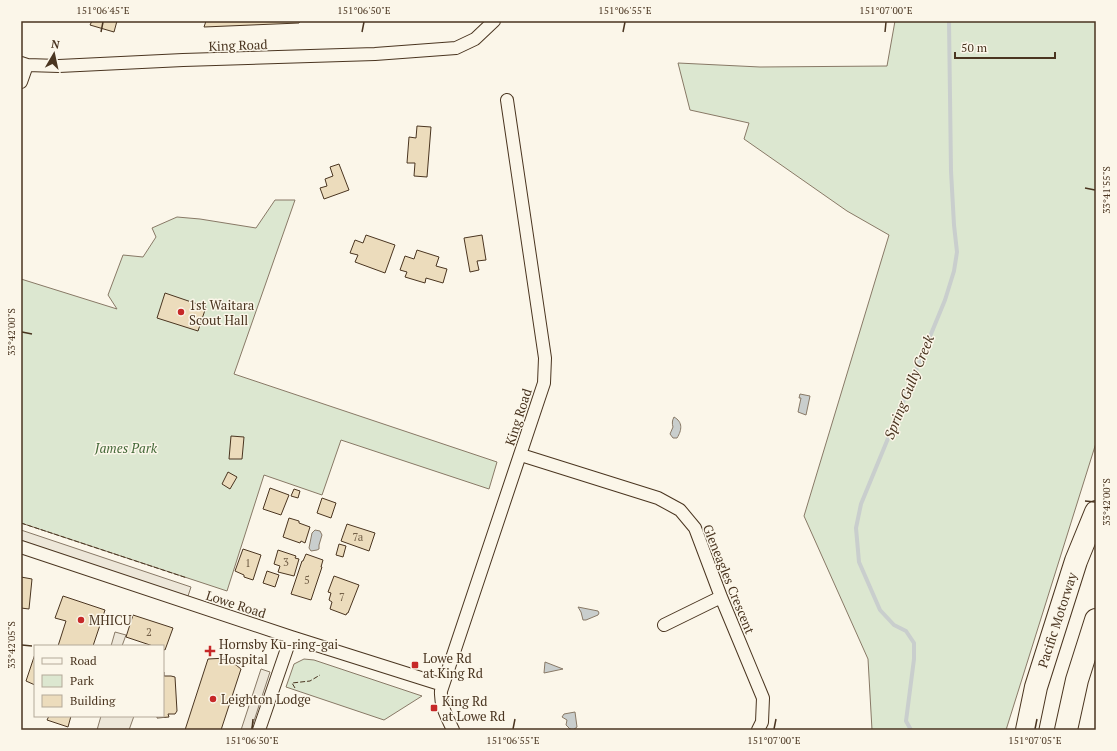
<svg xmlns="http://www.w3.org/2000/svg" width="1117" height="751" font-family="'PT Serif',serif">
  <style>
    .green { fill: #dce7d0; stroke: #887966 }
    .parking { fill: #ede7d9; stroke: #887966 }
    .water { fill: #c9cecd; stroke: #887966 }
    .lines { fill: none; stroke-linecap: round; stroke-linejoin: round }
    .stream { stroke: #c9cecd; stroke-width: 4 }
    .building { fill: #ecdcbc; stroke: #4a3520 }
    .street-casing { stroke: #4a3520; stroke-width: 14 }
    .highway-casing { stroke: #4a3520; stroke-width: 24 }
    .street { stroke: #fbf6e9; stroke-width: 12 }
    .highway { stroke: #fbf6e9; stroke-width: 22 }
    .fence { stroke: #4a3520; stroke-width: 1; stroke-dasharray: 5 2; stroke-linecap: butt }
    .ticks { fill: none; stroke: #4a3520; stroke-width: 1.5 }
    .poi-dot { fill: #c62828; stroke: #fbf6e9; stroke-width: 1.5 }
    .labels { text-anchor: middle; stroke-width: 3; stroke-linejoin: round; paint-order: stroke }
    .number-label { font-size: 11px; fill: #725f47 }
    .street-label { font-size: 13px; fill: #4a3520; stroke: #fbf6e9 }
    .poi-label { font-size: 13px; fill: #4a3520; stroke: #fbf6e9; text-anchor: start }
    .park-label { font-size: 13px; font-style: italic; fill: #436837; stroke: #fbf6e9 }
    .water-label { font-size: 14px; font-style: italic; fill: #4a3520; stroke: #fbf6e9 }
    .neatline { fill: none; stroke: #4a3520; stroke-width: 1.5 }
    .ticks-label { font-size: 10px; text-anchor: middle; fill: #4a3520 }
  </style>
  <rect width="100%" height="100%" fill="#fbf6e9"/>
  <path class="green" d="M895 21H1096V443L1006 730H872L868 659 804 516 889 235 847 211 744 139 749 123 690 110 678 63 760 67 887 66Z
    M275 200H295L234 374 497 462 489 489 341 440 322 495 264 475 227 591 21 523V279L117 309 108 295 123 255 143 257 156 237 152 228 177 217 200 219 256 228Z
    M304 659 314 660 422 696 384 720 286 687 294 664Z"/>
  <path class="parking" d="M21 530 191 587 186 602 21 547Z
    M115 632 126 635 122 646H111Z
    M261 669 270 672 251 730H241Z
    M101 716H134L129 730H97Z"/>
  <path class="water" d="M800 394 810 396 806 415 798 412 801 398H799Z
    M674 417C683 422 682 430 677 438H673L670 434 673 427C672 423 672 421 674 417Z
    M315 530 320 531 322 535 319 545V549L317 550 311 551 309 548 312 533Z
    M578 607 598 611 599 613 598 615 586 620H583L581 612Z
    M545 662 563 669 544 673Z
    M575 712 577 727 573 730 570 729 566 725 567 720 562 717 564 714Z"/>
  <g class="lines">
    <path class="stream" d="M911 730 906 721 914 659V643L906 631 894 625 880 610 859 562 856 528 861 504 945 300 954 271 957 252 954 225 951 171 949 21"/>
  </g>
  <path class="building" d="M92 21H117L114 32 90 25Z
    M206 21H300L299 23 204 27Z
    M417 126 431 127 427 177 414 176 415 163H407L409 137 416 138Z
    M339 164 349 190 324 199 320 188 327 186 325 179 333 176 330 167Z
    M366 235 395 245 385 273 355 262 358 255 350 253 355 240 363 243Z
    M482 235 486 260 477 261 479 270 470 272 464 238Z
    M417 250 439 257 436 266 447 269 443 283 426 278 425 283 405 277 407 272 400 270 405 256 414 259Z
    M165 293 206 307 198 331 157 318Z
    M231 436 244 437 242 459H229Z
    M228 472 237 477 230 489 222 484Z
    M270 488 289 495 281 515 263 509Z
    M294 489 300 491 298 498 291 496Z
    M322 498 336 503 331 518 317 513Z
    M289 518 299 521V523L310 527 305 543 301 541 300 543 283 537Z
    M347 524 375 533 369 551 341 541Z
    M339 544 346 546 343 557 336 555Z
    M243 549 261 555 253 580 244 577V575L235 571Z
    M278 550 296 556 295 558 299 559 294 576 278 572 280 566 274 564Z
    M306 554 323 560 321 567H322L311 600 291 594 302 561H303Z
    M267 571 279 575 275 587 263 583Z
    M334 576 359 585 348 613H347L346 615 330 609 332 602 329 600 331 593 328 592Z
    M21 577 32 579 29 609 21 608Z
    M63 596 105 610 93 646H58L66 621 55 618Z
    M133 615 173 628 165 650 163 649V646H153L126 637Z
    M35 654V685L26 681Z
    M227 658 241 669 221 730H185L208 659Z
    M163 672H164V676H171L175 677 177 711 175 714H168L169 717 157 718V716H163Z
    M49 716H71L68 727 47 720Z"/>
  <g class="lines">
    <g class="street-casing">
      <path id="street" d="M21 63 27 65 59 66 183 60 375 54 456 48 475 39 494 21
        M21 82 27 65
        M521 455 658 498 680 510 695 528 721 597 763 698 762 722 758 730
        M21 547 291 637 443 685
        M664 625 721 597
        M259 730 291 637
        M453 730C447 717 440 705 441 691L544 383 545 358 507 100"/>
    </g>
    <g class="highway-casing">
      <path id="highway" d="M1027 730 1036 687 1076 561 1096 512
        M1066 730 1077 680 1096 620"/>
    </g>
    <use href="#street" class="street"/>
    <use href="#highway" class="highway"/>
    <path class="fence" d="M21 523 187 578
      M295 688 292 683 310 681 320 675"/>
  </g>
  <path class="ticks" d="M101 32 103 22M362 32 364 22M623 32 625 22M885 32 886 22M1085 188 1095 190M22 332 32 334M1085 501 1095 502M22 645 32 646M252 729 253 719M513 729 515 719M774 729 776 719M1035 729 1037 719"/>
  <g class="poi-dot">
    <circle cx="181" cy="312" r="4"/>
    <circle cx="81" cy="620" r="4"/>
    <path d="M208 645h4v4h4v4h-4v4h-4v-4h-4v-4h4z"/>
    <rect x="411" y="661" width="8" height="8" rx="2"/>
    <circle cx="213" cy="699" r="4"/>
    <rect x="430" y="704" width="8" height="8" rx="2"/>
  </g>
  <g class="labels">
    <g class="number-label">
      <text x="358" y="541">7a</text>
      <text x="286" y="566">3</text>
      <text x="248" y="567">1</text>
      <text x="307" y="584">5</text>
      <text x="342" y="601">7</text>
      <text x="149" y="636">2</text>
    </g>
    <g class="street-label">
      <text transform="translate(238 45) rotate(-2)" y="5">King Road</text>
      <text transform="translate(518 417) rotate(-72)" y="5">King Road</text>
      <text transform="translate(729 579) rotate(68)" y="5">Gleneagles Crescent</text>
      <text transform="translate(236 604) rotate(18)" y="5">Lowe Road</text>
      <text transform="translate(1057 620) rotate(-72)" y="5">Pacific Motorway</text>
    </g>
    <g class="poi-label">
      <text x="189" y="310">1st Waitara<tspan x="189" dy="15">Scout Hall</tspan></text>
      <text x="89" y="625">MHICU</text>
      <text x="219" y="649">Hornsby Ku-ring-gai<tspan x="219" dy="15">Hospital</tspan></text>
      <text x="423" y="663">Lowe Rd<tspan x="423" dy="15">at King Rd</tspan></text>
      <text x="221" y="704">Leighton Lodge</text>
      <text x="442" y="706">King Rd<tspan x="442" dy="15">at Lowe Rd</tspan></text>
    </g>
    <g class="park-label">
      <text x="126" y="453">James Park</text>
    </g>
    <g class="water-label">
      <text transform="translate(909 387) rotate(-68)" y="5">Spring Gully Creek</text>
    </g>
  </g>
  <rect width="1117" height="751" fill="none" stroke="#fbf6e9" stroke-width="44"/>
  <rect x="34" y="645" width="130" height="72" fill="#fbf6e9" stroke="#b4a999"/>
  <rect x="42" y="658" width="20" height="6" fill="#fbf6e9" stroke="#b4a999"/>
  <text x="70" y="665" font-size="12" fill="#4a3520">Road</text>
  <rect x="42" y="675" width="20" height="12" fill="#dce7d0" stroke="#b4a999"/>
  <text x="70" y="685" font-size="12" fill="#4a3520">Park</text>
  <rect x="42" y="695" width="20" height="12" fill="#ecdcbc" stroke="#b4a999"/>
  <text x="70" y="705" font-size="12" fill="#4a3520">Building</text>
  <g transform="translate(54 54) rotate(9)" stroke="#fbf6e9" stroke-width="3" paint-order="stroke">
  <path d="M0-3L7 15L0 10L-7 15Z" fill="#4a3520"/>
  <text y="-6" font-size="11" font-weight="bold" text-anchor="middle" fill="#4a3520">N</text>
  </g>
  <path d="M955 52v6h100v-6" fill="none" stroke="#4a3520" stroke-width="2"/>
  <text x="961" y="52" font-size="12" fill="#4a3520" stroke="#fbf6e9" stroke-width="3" paint-order="stroke">50 m</text>
  <rect x="22" y="22" width="1073" height="707" class="neatline"/>
  <g class="ticks-label">
    <text x="103" y="14">151°06'45"E</text>
    <text x="364" y="14">151°06'50"E</text>
    <text x="625" y="14">151°06'55"E</text>
    <text x="886" y="14">151°07'00"E</text>
    <text transform="translate(1106 190) rotate(-90)" y="4">33°41'55"S</text>
    <text transform="translate(11 332) rotate(-90)" y="4">33°42'00"S</text>
    <text transform="translate(1106 502) rotate(-90)" y="4">33°42'00"S</text>
    <text transform="translate(11 645) rotate(-90)" y="4">33°42'05"S</text>
    <text x="252" y="744">151°06'50"E</text>
    <text x="513" y="744">151°06'55"E</text>
    <text x="774" y="744">151°07'00"E</text>
    <text x="1035" y="744">151°07'05"E</text>
  </g>
</svg>
